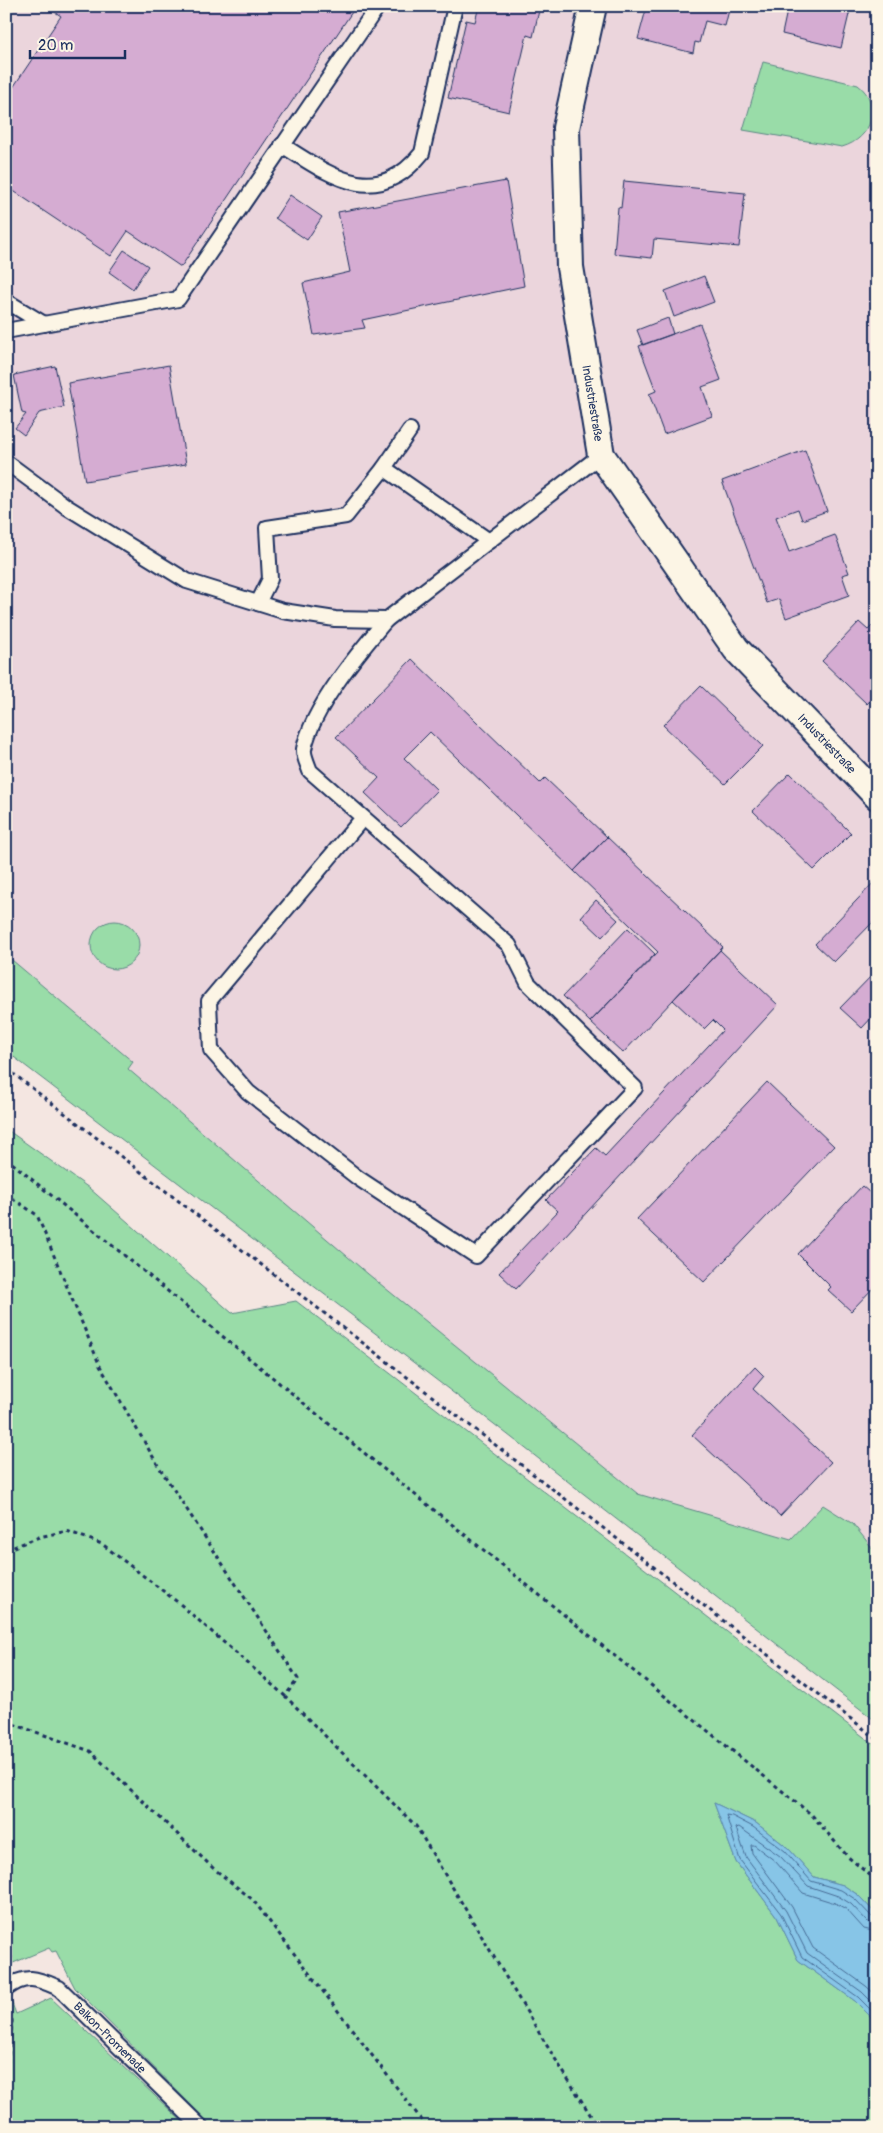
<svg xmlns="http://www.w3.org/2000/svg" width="883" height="2133" font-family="Pangolin,sans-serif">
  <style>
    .built { fill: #ebd5dc }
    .green { fill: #99dca8; stroke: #5a8683 }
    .water { fill: #87c5e7; stroke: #5c89b0 }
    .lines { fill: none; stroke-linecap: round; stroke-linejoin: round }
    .shore { stroke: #466b95; stroke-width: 1 }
    .building { fill: #d5acd2; stroke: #1b2f5e }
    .lane-casing { stroke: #1b2f5e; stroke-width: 18 }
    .street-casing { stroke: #1b2f5e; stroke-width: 30 }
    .path { stroke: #1b2f5e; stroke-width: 3; stroke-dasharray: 4 4; stroke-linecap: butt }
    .lane { stroke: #fcf5e5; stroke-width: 14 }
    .street { stroke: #fcf5e5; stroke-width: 26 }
    .labels { text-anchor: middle; stroke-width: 4; stroke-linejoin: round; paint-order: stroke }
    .street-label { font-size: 12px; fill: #1b2f5e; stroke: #fcf5e5 }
  </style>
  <rect width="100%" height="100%" fill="#f4e6e1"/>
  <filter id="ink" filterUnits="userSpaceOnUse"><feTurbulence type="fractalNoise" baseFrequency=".02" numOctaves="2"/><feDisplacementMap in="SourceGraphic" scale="10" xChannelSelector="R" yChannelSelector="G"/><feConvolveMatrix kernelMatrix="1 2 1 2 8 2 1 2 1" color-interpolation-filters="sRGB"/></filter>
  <g filter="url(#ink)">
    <path class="built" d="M6 6H877V1698L6 996Z"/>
    <path class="green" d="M763 62 858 85C883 104 872 139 842 147L743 130Z
      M91 945a24 24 0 1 1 48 0a24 24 0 1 1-48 0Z
      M6 955 133 1062 128 1069 368 1274 638 1494 791 1539 823 1505 853 1524 877 1554V1722L494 1424 6 1051Z
      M6 1129 89 1188 232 1313 296 1301 877 1747V1915L858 1895 843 1885 814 1877 788 1848 756 1823 714 1803 736 1862 777 1917 798 1960 855 2001 871 2017 877 2041V2127H213L75 1988 56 1951 52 1952 49 1948 6 1966Z
      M10 1998 16 2014 51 1998 188 2127H6V2001Z"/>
    <path class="water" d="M714 1803 756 1823 788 1848 814 1877 843 1885 858 1895 877 1915V2041L871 2017 855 2001 798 1960 777 1917 736 1862Z"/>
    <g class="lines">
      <path class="shore" d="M877 1919 872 1917 855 1899 841 1890 811 1881 785 1851 753 1827 732 1816 726 1815 740 1860 781 1914 802 1957 858 1997 874 2013 877 2020
        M877 1925 868 1922 851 1904 838 1896 808 1886 780 1856 739 1827 736 1828 746 1857 786 1911 807 1953 862 1992 877 2007
        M877 1932 864 1929 846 1909 835 1903 803 1893 775 1861 754 1845H751L752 1853 792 1907 813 1948 866 1986 877 1996"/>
    </g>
    <path class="building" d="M46 6H356L181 267 128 231 111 256 6 186V98L61 16Z
      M479 6H540L533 37 527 35 509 112 448 98 466 20 475 22Z
      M647 6H730L725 26 705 21 699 43 695 42 693 53 638 39Z
      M788 6H851L841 48 782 34Z
      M506 181 524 286 362 320 365 328 314 335 303 283 350 272 338 212Z
      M624 181 745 193 739 247 654 239 652 258 614 254 618 207 621 208Z
      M290 195 322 217 307 240 275 218Z
      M124 250 148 266 133 289 109 272Z
      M704 276 714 302 674 317 665 291Z
      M668 318 673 334 643 345 637 330Z
      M700 324 721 380 702 387 712 416 664 434 649 394 656 391 639 346Z
      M169 365 186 464 85 481 68 383Z
      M55 366 64 407 39 413 24 435 15 428 26 414 22 413 14 375Z
      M805 450 827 511 802 520 798 509 776 517 789 552 835 535 849 573 842 575 849 595 786 618 779 599 767 603 722 481Z
      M877 621V694L867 704 822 661 859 622 868 630Z
      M412 659 540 783 545 778 607 837 574 871 430 732 404 758 437 790 401 827 365 793 379 778 336 737Z
      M701 686 763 746 725 784 663 725Z
      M790 773 851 833 814 870 753 811Z
      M607 837 723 947 623 1053 590 1022 658 952 574 871Z
      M877 879V918L834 962 815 944Z
      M596 900 618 920 602 937 581 917Z
      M628 928 655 954 590 1022 563 996Z
      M720 950 778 1005 516 1289 499 1273 558 1211 546 1200 596 1148 605 1156 723 1030 713 1020 704 1029 673 1000Z
      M877 970V1012L862 1028 840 1008Z
      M767 1082 834 1146 704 1282 637 1219Z
      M862 1186 877 1199V1284L851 1311 828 1290 831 1287 798 1254Z
      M755 1367 764 1376 753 1389 831 1462 780 1516 692 1435Z"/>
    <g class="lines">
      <g class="lane-casing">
        <g id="lane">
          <path d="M282 145C331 176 376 210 422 153L455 6"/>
          <path d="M6 301 44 324"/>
          <path d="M6 331 178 299 378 6"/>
          <path d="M410 430 384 468 489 541"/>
          <path d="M6 462 67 507 187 581 283 611 335 619 386 620 601 455"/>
          <path d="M258 603 270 579 267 528 346 516 384 468"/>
          <path d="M362 819 209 1001 211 1050 248 1092 358 1178 476 1256 635 1088 528 983 509 945 310 771C308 765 303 755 304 749 312 708 359 652 386 620"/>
          <path id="s1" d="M6 1989C26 1973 38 1979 59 1988L201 2127"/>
        </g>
      </g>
      <g class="street-casing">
        <g id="street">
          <path id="s2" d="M593 6 566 128 570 267 601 455 736 649 877 796"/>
        </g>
      </g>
      <path class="path" d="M6 1068 877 1739
        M6 1158 408 1489 812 1815 848 1857 877 1881
        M6 1194 37 1215 100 1366 159 1467 298 1679 285 1696 416 1826 544 2041 598 2127
        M6 1550 39 1537 67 1531 102 1544 180 1604 285 1696
        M6 1727 13 1724 90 1751 213 1868 253 1900 427 2127
        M6 1948 12 1959
        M7 2127V2070L12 2021 10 2010"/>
      <use href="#lane" class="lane"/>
      <use href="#street" class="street"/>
    </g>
  </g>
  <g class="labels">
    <g class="street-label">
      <text dy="4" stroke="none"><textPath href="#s2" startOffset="402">Industriestraße</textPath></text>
      <text dy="4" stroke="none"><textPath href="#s2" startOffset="822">Industriestraße</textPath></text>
      <text dy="4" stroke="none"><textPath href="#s1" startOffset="128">Balkon-Promenade</textPath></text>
    </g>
  </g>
  <rect width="883" height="2133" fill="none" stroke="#fcf5e5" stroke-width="25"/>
  <rect x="12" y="12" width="858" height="2108" fill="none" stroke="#1b2f5e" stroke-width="2" filter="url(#ink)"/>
  <path d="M30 50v8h95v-8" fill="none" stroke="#1b2f5e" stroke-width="2.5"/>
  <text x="38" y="50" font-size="15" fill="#1b2f5e" stroke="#fcf5e5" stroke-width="4" paint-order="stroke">20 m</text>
</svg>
